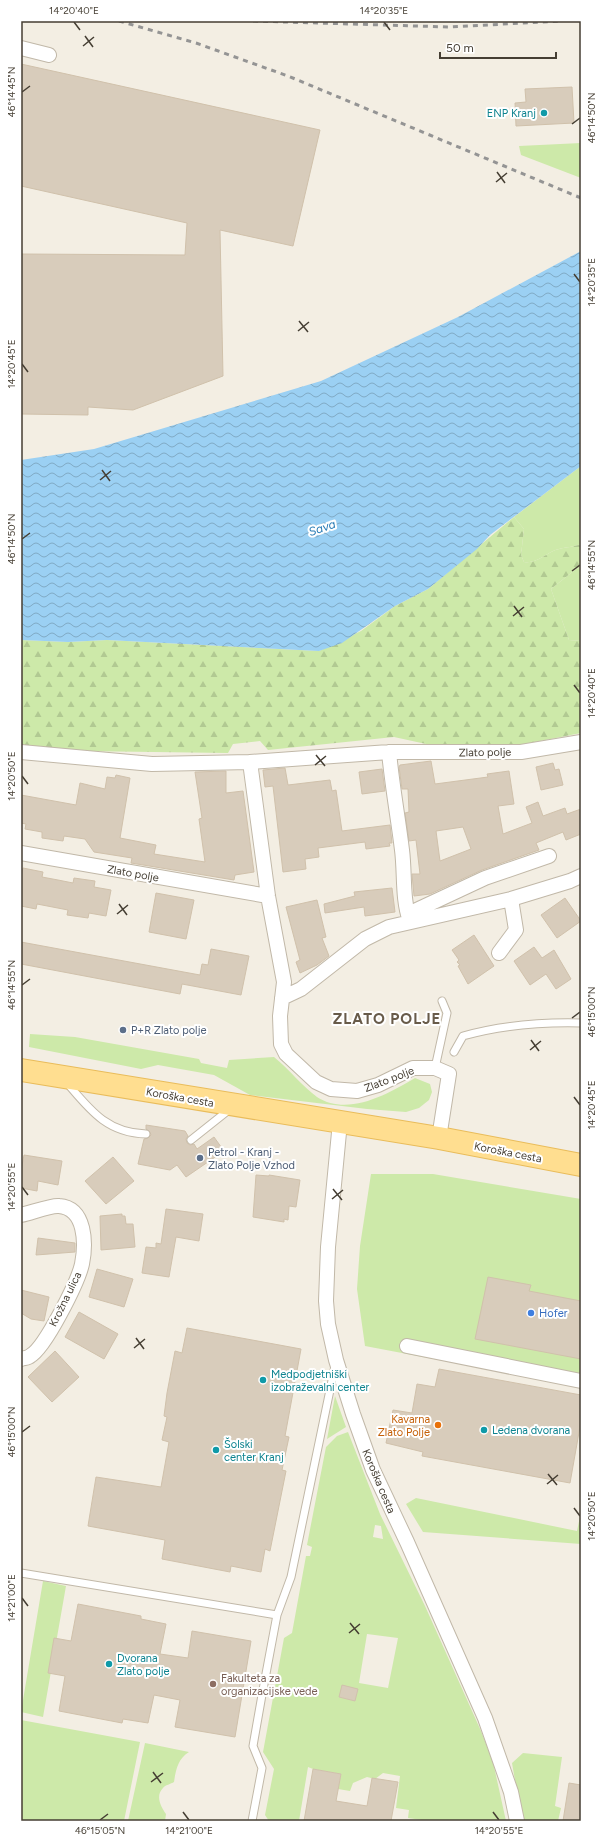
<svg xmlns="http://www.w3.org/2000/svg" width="602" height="1842" font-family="Figtree,sans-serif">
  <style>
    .green { fill: #cde9a9; fill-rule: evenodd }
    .forest { fill: url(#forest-firs) }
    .water { fill: url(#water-waves) }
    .building { fill: #d8ccbb; stroke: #d0c1ab; fill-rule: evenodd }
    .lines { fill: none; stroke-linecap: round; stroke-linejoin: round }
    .service-casing { stroke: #c1b8a8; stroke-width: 9 }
    .minor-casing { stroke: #c1b8a8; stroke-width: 16 }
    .primary-casing { stroke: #e9bc5b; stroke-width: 24 }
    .service { stroke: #fff; stroke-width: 7 }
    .minor { stroke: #fff; stroke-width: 14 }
    .primary { stroke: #ffde90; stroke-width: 22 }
    .rail { stroke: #949494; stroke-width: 3; stroke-dasharray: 5 5; stroke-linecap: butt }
    .ticks { fill: none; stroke: #453e33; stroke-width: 1.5 }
    .culture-dot { fill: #0f9aa8; stroke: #fff; stroke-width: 1.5 }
    .service-dot { fill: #5c6f8a; stroke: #fff; stroke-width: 1.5 }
    .shop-dot { fill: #3f7fe0; stroke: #fff; stroke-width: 1.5 }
    .food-dot { fill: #e8710a; stroke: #fff; stroke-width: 1.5 }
    .education-dot { fill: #8d6e63; stroke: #fff; stroke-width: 1.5 }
    .labels { text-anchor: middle; stroke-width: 4; stroke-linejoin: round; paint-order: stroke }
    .culture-label { font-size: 11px; fill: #0d838f; stroke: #fff; text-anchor: start }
    .street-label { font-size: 11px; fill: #453e33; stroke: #fff }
    .service-label { font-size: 11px; fill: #4e5e75; stroke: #fff; text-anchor: start }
    .shop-label { font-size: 11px; fill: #366cbe; stroke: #fff; text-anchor: start }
    .food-label { font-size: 11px; fill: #c56008; stroke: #fff; text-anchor: end }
    .education-label { font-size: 11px; fill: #785e54; stroke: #fff; text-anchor: start }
    .water-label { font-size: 12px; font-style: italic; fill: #287bb5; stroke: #fff }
    .district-label { font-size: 15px; font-weight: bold; letter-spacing: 1px; fill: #685b4a; stroke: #fff }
    .neatline { fill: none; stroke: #453e33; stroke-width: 1.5 }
    .ticks-label { font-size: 10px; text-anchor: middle; fill: #453e33 }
  </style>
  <defs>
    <pattern id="forest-firs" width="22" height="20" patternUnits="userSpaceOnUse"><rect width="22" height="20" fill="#cde9a9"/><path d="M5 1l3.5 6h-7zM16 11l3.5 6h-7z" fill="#b1c992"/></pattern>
    <pattern id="water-waves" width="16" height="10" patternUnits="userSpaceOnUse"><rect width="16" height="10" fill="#9bd0f3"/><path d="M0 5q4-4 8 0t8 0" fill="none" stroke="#80aac5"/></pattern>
  </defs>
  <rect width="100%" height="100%" fill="#f3eee3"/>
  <path class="green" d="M581 143V178L521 155 519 146Z
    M581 466V544C573 547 567 547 559 549 546 552 538 564 524 562L521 555 524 529 514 517Z
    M581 568V641L569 640 551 589 576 569Z
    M30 1034 75 1037 199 1059 201 1063 227 1068 229 1060 274 1057C289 1069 302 1086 317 1097 348 1117 388 1094 415 1078L430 1084 432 1092 429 1100 419 1108 406 1112 367 1109 250 1095 214 1075 158 1065 141 1069 29 1047Z
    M371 1174H433L581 1199V1387L365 1346 357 1289 360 1246Z
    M335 1396 346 1427 327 1439Z
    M348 1432 380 1514 425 1606 481 1731 493 1762 506 1821H429L408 1818 409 1810 396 1808 400 1776 383 1773 375 1779 367 1777 353 1783 350 1791 338 1789 341 1774 313 1769 308 1767 299 1821H269L265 1815 274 1769 263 1752 284 1638 292 1633 306 1556H310L312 1547 307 1545 326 1447 337 1436ZM375 1525 381 1526 383 1539 373 1537ZM367 1634 398 1638 388 1688 359 1683ZM358 1689 355 1701 339 1697Z
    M416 1498 577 1531 581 1512V1544L423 1532 406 1504Z
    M43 1581 66 1586 43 1717 21 1712Z
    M21 1720 140 1742 124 1821H28L21 1819Z
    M145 1743 189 1752C178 1759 176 1769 174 1782 171 1784 165 1785 163 1788 155 1796 161 1807 166 1814L165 1821H128Z
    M523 1753 562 1757 555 1806 561 1808 558 1821H522L512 1763Z"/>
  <path class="forest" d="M514 517 524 529 521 555 524 562C538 564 546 552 559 549 567 547 573 547 581 544V568L576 569 551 589 569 640 581 641V733L520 745 449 749 394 737 268 750 260 741 233 744 228 753 79 751 34 747 21 744V640L68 642 107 640 319 651 361 631 395 606 428 589Z"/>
  <path class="water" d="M581 251V466L490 535 477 549 428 589 395 606 342 643 319 651 107 640 68 642 21 640V460L94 449 321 381 458 317Z"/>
  <path class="building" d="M21 64 320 130 293 246 220 230 223 376 133 410 88 407V415L21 414V254L185 255 187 223 21 186Z
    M572 87 574 123 516 126 515 103 526 102 525 89Z
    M431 761 435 784 488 777 487 774 509 771 514 804 498 806 503 834 532 823 526 807 538 802 543 816 565 808 567 814 581 809V834L566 840 563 832 536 843 539 850 482 870 430 894 414 896 412 874H420L416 840 409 841 405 813 409 812 408 789H402L399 767 400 765ZM463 827 471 849 440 861 436 831Z
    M553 763 555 770 559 769 563 785 541 790 536 767Z
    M285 768 288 785 330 780 332 791 336 790 342 831 390 825 392 843H389L390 846 366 849 365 842 318 848 319 857 305 859 306 869 283 872 273 786 265 787 263 770Z
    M382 769 385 791 362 794 359 772Z
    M226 771V793L243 791 254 872 235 875 234 880 131 863 132 858 94 852 85 839 64 836 63 841 42 838V832L25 829 26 824 21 823V795L76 805 80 783 105 789 107 777 115 778 116 775 130 778 120 838 156 845 154 854 205 862 199 819 202 818 195 772Z
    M23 868 43 872 42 877 58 880 73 883 74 878 95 881 94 887 111 890 106 916 89 913 88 918 67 915 68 910 37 904 36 909 21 906V876Z
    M392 888 395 912 365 916 364 907 325 913 324 904 355 896 354 892Z
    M156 893 194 900 186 939 149 932Z
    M565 898 581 921 557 938 541 915Z
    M317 900 326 937 322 938 329 956 317 965 300 973 296 962 300 960 286 907Z
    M474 935 494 966 468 984 458 966 460 965 457 962 459 960 452 950Z
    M21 942 200 975 202 964 208 965 211 949 249 956 241 995 182 984 180 994 21 964Z
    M534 947 542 958 554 950 571 979 556 989 546 974 530 985 514 961Z
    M146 1125 185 1131 188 1136 186 1139 187 1143 190 1145 194 1144 197 1149 214 1137 224 1151 186 1177 177 1165 170 1170 138 1164 144 1139 148 1138 151 1135 150 1132 146 1129Z
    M24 1155 62 1161 58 1185 38 1181 37 1191 21 1188V1171Z
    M113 1157 134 1181 106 1204 85 1181Z
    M256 1175 269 1176V1175L300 1180 296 1207 289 1206 288 1220 284 1219V1222L253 1217Z
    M166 1209 203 1214 199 1241 176 1237 169 1277 142 1273 146 1247 156 1248V1243L161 1244Z
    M122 1214V1216H125L126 1224H133L135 1247 101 1250 100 1216Z
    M38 1238 75 1243V1252L36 1255Z
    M97 1269 133 1279 124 1307 89 1297Z
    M488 1277 531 1285 529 1291 581 1301V1359L475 1339Z
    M21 1290 49 1297 44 1321 31 1319 21 1313Z
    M79 1312 118 1334 104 1359 65 1337Z
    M187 1328 301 1349 285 1436 289 1437 282 1470 286 1471 270 1551 265 1549 261 1572 231 1566 230 1572 162 1559 165 1540 88 1526 96 1477 161 1487 169 1442 162 1440 167 1417 164 1416 167 1393 175 1351 182 1353Z
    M55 1351 79 1377 52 1402 28 1377Z
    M439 1369 581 1395V1421L570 1483 422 1456 423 1452 386 1443 393 1410 412 1413 417 1384 435 1387Z
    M78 1604 141 1616V1619L166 1624 160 1654 188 1658 192 1631 251 1641 235 1737 175 1727 180 1700 154 1695 148 1723 123 1719 122 1723 59 1711 65 1676 48 1673 54 1638 71 1641Z
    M342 1685 358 1689 355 1701 339 1697Z
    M313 1769 341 1774 336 1801 367 1806 372 1778 398 1782 391 1821H304Z
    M569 1783 581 1785V1821H563Z"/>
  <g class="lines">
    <g class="service-casing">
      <path id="service" d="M454 1052 463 1036C502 1025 540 1022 581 1023
        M435 1068 447 1013 442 1001
        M67 1083C90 1110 107 1133 146 1134
        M191 1140 230 1109
        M21 1573 277 1615
        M252 1821 262 1768 253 1746 262 1695 277 1615 291 1577 335 1366"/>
    </g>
    <g class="minor-casing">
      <path id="minor" d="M21 48 49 55
        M21 752 152 764 250 762 389 752H521L581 742
        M389 752C392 785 398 817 402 850 405 873 402 899 410 921
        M250 762 268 896 284 982 280 1016 281 1044 286 1054 316 1082 331 1089 357 1091 378 1085 413 1068H435L449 1074 439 1138
        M21 853 268 896
        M408 914 485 878 549 856
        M499 953 516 930 511 899
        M282 998 301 989 365 939 389 927 511 899 570 881 581 876
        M340 1122 328 1247 326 1301 328 1324 336 1360 353 1414 373 1470 407 1542 485 1718 511 1792 517 1821
        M21 1215C31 1213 51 1205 59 1206 86 1208 86 1244 82 1264 78 1282 45 1348 30 1356 28 1358 24 1358 21 1359
        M407 1346 581 1381"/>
    </g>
    <g class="primary-casing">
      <path id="primary" d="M21 1070 439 1138 581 1165"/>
    </g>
    <use href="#service" class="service"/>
    <use href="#minor" class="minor"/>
    <use href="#primary" class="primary"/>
    <path class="rail" d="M119 21 196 43 288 76 581 198
      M253 21 449 27 561 21"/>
  </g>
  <path class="ticks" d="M74 22 80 30M384 22 390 30M85 36 93 47M83 46 94 37M22 92 30 86M572 124 580 118M497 172 505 183M496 182 507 173M574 274 580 282M299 321 308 332M298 331 309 322M22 364 28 372M102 470 110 481M100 480 111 471M22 539 30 533M572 571 580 565M514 606 522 617M513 616 524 607M574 685 580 693M316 755 325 766M315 765 326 756M22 776 28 784M119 904 127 915M117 914 128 905M22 985 30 979M572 1018 580 1012M531 1040 539 1051M530 1050 541 1041M574 1097 580 1105M22 1187 28 1195M333 1189 342 1200M332 1199 343 1190M136 1338 144 1349M134 1348 145 1339M22 1432 30 1426M548 1474 557 1485M547 1484 558 1475M574 1508 580 1516M22 1598 28 1606M350 1623 359 1634M349 1633 360 1624M153 1772 161 1783M151 1782 163 1773M183 1812 189 1820M493 1812 499 1820M100 1820 108 1814"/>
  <g class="culture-dot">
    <circle cx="544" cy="113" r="4"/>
    <circle cx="263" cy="1380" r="4"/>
    <circle cx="484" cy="1430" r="4"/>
    <circle cx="216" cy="1450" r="4"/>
    <circle cx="109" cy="1664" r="4"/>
  </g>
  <g class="service-dot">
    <circle cx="123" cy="1030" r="4"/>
    <circle cx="200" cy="1158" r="4"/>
  </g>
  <circle class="shop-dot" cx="531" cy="1313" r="4"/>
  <circle class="food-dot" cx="438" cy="1425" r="4"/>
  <circle class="education-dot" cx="213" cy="1684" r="4"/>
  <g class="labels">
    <g class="culture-label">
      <text x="536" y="117" text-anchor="end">ENP Kranj</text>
      <text x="271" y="1378">Medpodjetniški<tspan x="271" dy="13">izobraževalni center</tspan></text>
      <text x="492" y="1434">Ledena dvorana</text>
      <text x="224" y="1448">Šolski<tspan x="224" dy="13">center Kranj</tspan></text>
      <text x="117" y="1662">Dvorana<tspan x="117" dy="13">Zlato polje</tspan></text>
    </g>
    <g class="street-label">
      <text transform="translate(485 752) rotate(-1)" y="4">Zlato polje</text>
      <text transform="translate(133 873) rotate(10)" y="4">Zlato polje</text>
      <text transform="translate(389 1079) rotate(-21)" y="4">Zlato polje</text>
      <text transform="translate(180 1097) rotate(10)" y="4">Koroška cesta</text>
      <text transform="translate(508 1152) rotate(11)" y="4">Koroška cesta</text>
      <text transform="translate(65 1299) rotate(-64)" y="4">Krožna ulica</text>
      <text transform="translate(379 1481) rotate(67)" y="4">Koroška cesta</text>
    </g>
    <g class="service-label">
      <text x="131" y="1034">P+R Zlato polje</text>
      <text x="208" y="1156">Petrol - Kranj -<tspan x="208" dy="13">Zlato Polje Vzhod</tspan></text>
    </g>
    <g class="shop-label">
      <text x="539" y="1317">Hofer</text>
    </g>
    <g class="food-label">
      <text x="430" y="1423">Kavarna<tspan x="430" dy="13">Zlato Polje</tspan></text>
    </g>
    <g class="education-label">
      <text x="221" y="1682">Fakulteta za<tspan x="221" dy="13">organizacijske vede</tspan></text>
    </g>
    <g class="water-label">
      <text transform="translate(322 528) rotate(-19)" y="4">Sava</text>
    </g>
    <g class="district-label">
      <text x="387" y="1024">ZLATO POLJE</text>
    </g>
  </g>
  <rect width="602" height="1842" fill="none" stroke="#ffffff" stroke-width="44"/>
  <path d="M440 52v6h116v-6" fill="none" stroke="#453e33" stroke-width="2"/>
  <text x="446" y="52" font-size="12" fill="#453e33" stroke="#ffffff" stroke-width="3" paint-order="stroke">50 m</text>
  <rect x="22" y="22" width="558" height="1798" class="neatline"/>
  <g class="ticks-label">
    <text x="74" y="14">14°20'40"E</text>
    <text x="384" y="14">14°20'35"E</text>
    <text transform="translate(11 92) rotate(-90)" y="4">46°14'45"N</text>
    <text transform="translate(591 118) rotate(-90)" y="4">46°14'50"N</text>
    <text transform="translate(591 282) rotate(-90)" y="4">14°20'35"E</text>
    <text transform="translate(11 364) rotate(-90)" y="4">14°20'45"E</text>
    <text transform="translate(11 539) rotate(-90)" y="4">46°14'50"N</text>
    <text transform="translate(591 565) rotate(-90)" y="4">46°14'55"N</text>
    <text transform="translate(591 693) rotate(-90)" y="4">14°20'40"E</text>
    <text transform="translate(11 776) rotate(-90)" y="4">14°20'50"E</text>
    <text transform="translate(11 985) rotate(-90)" y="4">46°14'55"N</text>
    <text transform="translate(591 1012) rotate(-90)" y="4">46°15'00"N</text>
    <text transform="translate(591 1105) rotate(-90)" y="4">14°20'45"E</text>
    <text transform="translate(11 1187) rotate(-90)" y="4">14°20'55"E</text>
    <text transform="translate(11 1432) rotate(-90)" y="4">46°15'00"N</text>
    <text transform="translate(591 1516) rotate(-90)" y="4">14°20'50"E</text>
    <text transform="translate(11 1598) rotate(-90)" y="4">14°21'00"E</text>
    <text x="100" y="1834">46°15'05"N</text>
    <text x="189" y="1834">14°21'00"E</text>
    <text x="499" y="1834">14°20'55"E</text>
  </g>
</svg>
